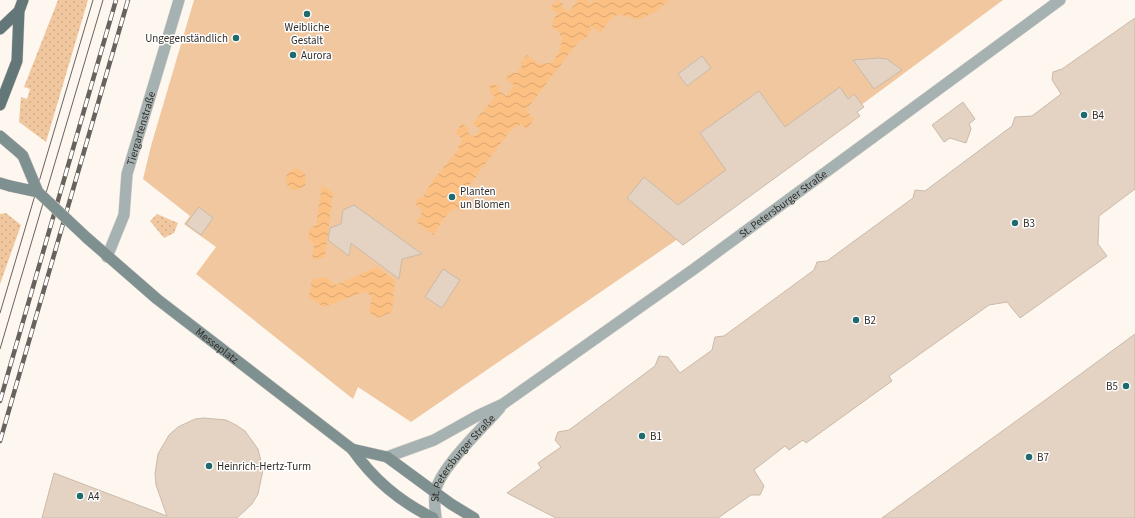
<svg xmlns="http://www.w3.org/2000/svg" width="1135" height="518" font-family="'Source Sans 3',sans-serif">
  <style>
    .grass { fill: url(#grass-dots) }
    .green { fill: #f0c79f }
    .water { fill: url(#water-waves) }
    .building { fill: #e4d3c3; stroke: #cabaaa }
    .lines { fill: none; stroke-linecap: round; stroke-linejoin: round }
    .minor-casing { stroke: #d9d3cc; stroke-width: 12 }
    .tertiary-casing { stroke: #d9d3cc; stroke-width: 12 }
    .secondary-casing { stroke: #d9d3cc; stroke-width: 12 }
    .primary-casing { stroke: #d9d3cc; stroke-width: 12 }
    .minor { stroke: #a6b2b2; stroke-width: 11 }
    .tertiary { stroke: #a6b2b2; stroke-width: 11 }
    .secondary { stroke: #7f9090; stroke-width: 11 }
    .primary { stroke: #637778; stroke-width: 11 }
    .tram { stroke: #69635d; stroke-width: 1 }
    .rail-casing { stroke: #69635d; stroke-width: 4.5 }
    .rail { stroke: #fff; stroke-width: 3; stroke-dasharray: 9; stroke-linecap: butt }
    .secondary-bridge-casing { stroke: #d9d3cc; stroke-width: 12; stroke-linecap: butt }
    .secondary-bridge { stroke: #7f9090; stroke-width: 11 }
    .poi-dot { fill: #1e6a6e; stroke: #fff; stroke-width: 1.5 }
    .labels { text-anchor: middle; stroke-width: 3; stroke-linejoin: round; paint-order: stroke }
    .poi-label { font-size: 11px; fill: #332d27; stroke: #fff; text-anchor: start }
    .street-label { font-size: 11px; fill: #332d27; stroke: #fff }
  </style>
  <defs>
    <pattern id="grass-dots" width="8" height="8" patternUnits="userSpaceOnUse"><rect width="8" height="8" fill="#f0c79f"/><path d="M2 2h.1M6 6h.1" fill="none" stroke="#ceab89" stroke-width="1.8" stroke-linecap="round"/></pattern>
    <pattern id="water-waves" width="16" height="10" patternUnits="userSpaceOnUse"><rect width="16" height="10" fill="#fcc083"/><path d="M0 5q4-4 8 0t8 0" fill="none" stroke="#d8a571"/></pattern>
  </defs>
  <rect width="100%" height="100%" fill="#fef7f0"/>
  <path class="grass" d="M58 0H88L46 142 19 122 21 97 27 99 30 89 24 87Z
    M6 213 21 225 0 284V214Z
    M157 214 178 223 174 233 164 238 150 221Z"/>
  <path class="green" d="M194 0H1003L710 217 411 422 358 387 353 399 196 274 216 247 184 224 190 216 143 179 151 146Z"/>
  <path class="water" d="M557 0 563 4 561 6 568 12 578 0H587L591 3 594 0H669L655 12 638 20C615 12 615 12 600 33L590 25 589 26 592 29 586 38 579 41 526 110 534 119 527 129 521 124 510 131 462 195 471 202 463 212 458 208 452 210 444 218 433 235 415 221 420 218 422 211 414 202 420 197 422 199 432 181 459 149 458 147 463 139 455 133 462 123 469 129 467 132 474 137 481 129 472 124 495 97 490 93 491 89 489 88 492 83 500 87 498 90 506 96 514 85 506 79 510 73H517L522 65 520 63 527 55 539 64 552 63C558 54 561 48 562 38L556 29 550 28 554 24 552 21 558 13 550 8Z
    M297 168 306 175 305 186 294 191 286 184 287 173Z
    M322 185 333 193 325 257 312 260 314 244 308 239 310 228 316 225Z
    M377 267 395 280 392 312 378 318 369 312 372 297 365 291 324 307 309 297 312 280 324 277 336 285Z"/>
  <path class="building" d="M1135 18V189L1099 216 1098 244 1107 256 1020 318 1007 302 989 305 889 376 892 381 806 443 803 440 789 450 785 446 754 470 764 486 760 495H751L718 518H556L507 493 541 468 538 463 561 447 555 440 558 432 569 430 655 366 659 356 668 357 680 373 712 350 715 337 724 336 814 270 817 262 827 261 913 198 915 190 925 191 1012 126 1015 117 1032 116 1061 94 1052 80 1053 72 1062 69Z
    M702 56 711 68 687 86 678 74Z
    M879 58 887 59 902 70 874 89 853 60Z
    M840 87 848 99 854 94 864 107 857 112 860 116 683 245 627 198 644 177 678 205 726 170 700 133 759 91 785 127Z
    M963 102 975 119 969 124 971 129 966 143 950 138 944 142 932 125Z
    M354 205 422 254 402 259 399 279 351 243 349 256 328 240 330 228 341 224 343 210Z
    M199 207 213 218 201 235 186 224Z
    M443 269 460 280 442 308 425 297Z
    M1135 334V518H882L1048 398Z
    M204 418 226 420 236 425 245 431 258 449 263 470 258 494 252 504 237 518H42L54 473 167 516 156 485 155 474 158 454 169 435 178 427 195 419Z"/>
  <g class="lines">
    <g class="minor-casing">
      <g id="minor">
        <path id="s1" d="M107 257 124 215 127 174 179 0"/>
      </g>
    </g>
    <g class="tertiary-casing">
      <g id="tertiary">
        <path id="s2" d="M387 457 434 440 477 416 503 404 694 269 1060 0"/>
        <path id="s3" d="M436 518C435 510 434 501 435 493 439 468 483 428 500 408"/>
      </g>
    </g>
    <g class="secondary-casing">
      <g id="secondary">
        <path d="M0 136 20 153"/>
        <path d="M0 183 10 186"/>
        <path id="s4" d="M87 238 157 299 352 449C374 480 399 501 433 518"/>
        <path d="M352 449 387 457 451 504 474 518"/>
      </g>
    </g>
    <g class="primary-casing">
      <path id="primary" d="M0 29 19 11
        M0 105 17 61 19 11 23 0"/>
    </g>
    <use href="#minor" class="minor"/>
    <use href="#tertiary" class="tertiary"/>
    <use href="#secondary" class="secondary"/>
    <use href="#primary" class="primary"/>
    <path class="tram" d="M0 313 93 0
      M0 349 103 0"/>
    <g class="rail-casing">
      <path id="rail" d="M0 401 116 0
        M0 441 128 0"/>
    </g>
    <use href="#rail" class="rail"/>
    <g class="secondary-bridge-casing">
      <path id="secondary-bridge" d="M20 153 23 156 38 192 87 238
        M10 186 38 192"/>
    </g>
    <use href="#secondary-bridge" class="secondary-bridge"/>
  </g>
  <g class="poi-dot">
    <circle cx="307" cy="14" r="4"/>
    <circle cx="236" cy="38" r="4"/>
    <circle cx="293" cy="55" r="4"/>
    <circle cx="1084" cy="115" r="4"/>
    <circle cx="452" cy="197" r="4"/>
    <circle cx="1015" cy="223" r="4"/>
    <circle cx="856" cy="320" r="4"/>
    <circle cx="1126" cy="386" r="4"/>
    <circle cx="642" cy="436" r="4"/>
    <circle cx="1029" cy="457" r="4"/>
    <circle cx="209" cy="466" r="4"/>
    <circle cx="80" cy="496" r="4"/>
  </g>
  <g class="labels">
    <g class="poi-label">
      <text x="307" y="31" text-anchor="middle">Weibliche<tspan x="307" dy="13">Gestalt</tspan></text>
      <text x="228" y="42" text-anchor="end">Ungegenständlich</text>
      <text x="301" y="59">Aurora</text>
      <text x="1092" y="119">B4</text>
      <text x="460" y="195">Planten<tspan x="460" dy="13">un Blomen</tspan></text>
      <text x="1023" y="227">B3</text>
      <text x="864" y="324">B2</text>
      <text x="1118" y="390" text-anchor="end">B5</text>
      <text x="650" y="440">B1</text>
      <text x="1037" y="461">B7</text>
      <text x="217" y="470">Heinrich-Hertz-Turm</text>
      <text x="88" y="500">A4</text>
    </g>
    <g class="street-label">
      <text dy="4" stroke="none"><textPath href="#s1" startOffset="134">Tiergartenstraße</textPath></text>
      <text dy="4" stroke="none"><textPath href="#s2" startOffset="472">St. Petersburger Straße</textPath></text>
      <text dy="4" stroke="none"><textPath href="#s4" startOffset="169">Messeplatz</textPath></text>
      <text dy="4" stroke="none"><textPath href="#s3" startOffset="69">St. Petersburger Straße</textPath></text>
    </g>
  </g>
</svg>
